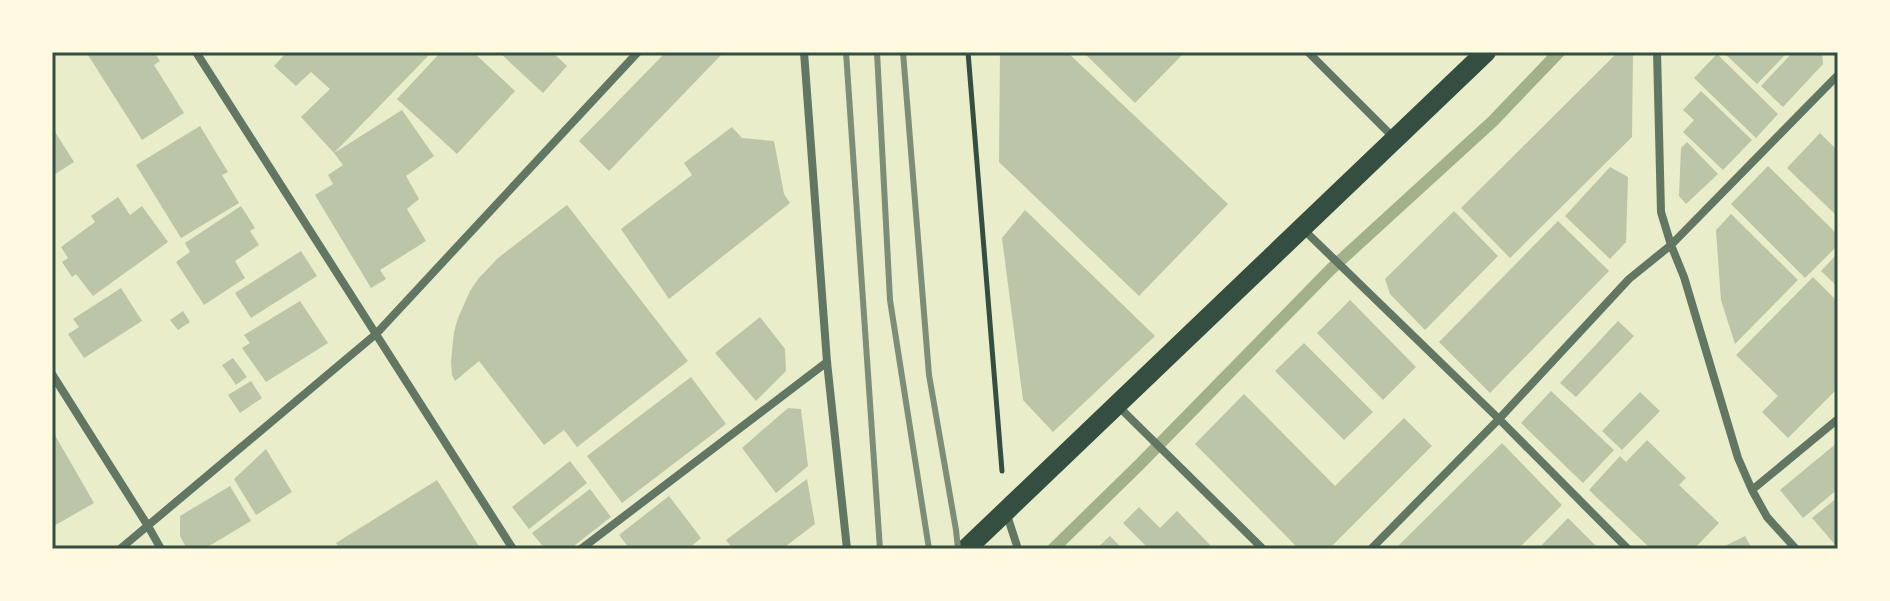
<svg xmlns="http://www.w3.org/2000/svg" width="1890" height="601" font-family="Lato,sans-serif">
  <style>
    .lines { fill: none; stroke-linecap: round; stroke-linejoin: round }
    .stream { stroke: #a3b18a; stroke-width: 12 }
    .building { fill: #bcc5a7 }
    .path { stroke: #344e41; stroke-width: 5 }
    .minor { stroke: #617663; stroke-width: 8 }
    .primary { stroke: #344e41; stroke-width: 20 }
    .rail { stroke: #7c8e77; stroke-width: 6 }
    .neatline { fill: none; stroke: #344e41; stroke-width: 3 }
  </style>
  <rect width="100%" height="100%" fill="#e9edc9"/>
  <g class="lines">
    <path class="stream" d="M1053 549 1139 465 1331 269 1493 121 1559 52"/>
  </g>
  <path class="building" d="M92 52H154L160 61 154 65 184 113 142 140 88 55Z
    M287 52H426L429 55 334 153 402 110 434 156 406 176 419 199 407 209 426 241 380 270 386 279 371 288 315 195 333 184 328 175 343 165 334 153 301 117 330 89 311 72 296 86 274 66Z
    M441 52H473L515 91 457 154 397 99Z
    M499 52H552L567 66 543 93Z
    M666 52H724L609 171 579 141Z
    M1000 52H1067L1228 204 1139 296 999 162Z
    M1083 52H1185L1135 103Z
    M1618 52 1633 53 1632 137 1510 258 1461 208Z
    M1723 52H1788L1757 84Z
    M1793 52H1822L1823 64 1783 107 1761 86Z
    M1717 54 1778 114 1756 138 1694 78Z
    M1701 91 1752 140 1723 170 1683 132 1694 120 1683 110Z
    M200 126 228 172 222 175 239 203 181 238 136 165Z
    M52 127 74 162 52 176Z
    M732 127 742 138 774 141 784 194 790 203 669 299 621 229 692 175 684 163Z
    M1820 133 1838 151V217L1787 168Z
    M1687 142 1718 174 1686 204 1679 196 1681 148Z
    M1768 166 1838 235V245L1805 278 1731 204Z
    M1610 167 1628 177 1626 242 1610 259 1565 216Z
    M118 197 130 215 142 206 168 242 93 296 76 274 72 277 62 262 68 258 61 247 95 222 91 216Z
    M567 205 688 361 577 447 564 430 544 445 479 361 455 381 452 375 451 361 454 332 458 318 470 291 478 279 498 258Z
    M241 206 255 228 250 231 259 245 235 261 245 278 204 305 176 262 190 252 185 243Z
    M1025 210 1155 336 1053 432 1023 400 1002 238Z
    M1454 211 1498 256 1425 330 1390 294 1385 279Z
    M1731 214 1798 280 1735 344 1721 300 1716 230Z
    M1558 221 1609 271 1490 393 1439 342Z
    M301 251 317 276 251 318 235 293Z
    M1838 253V287L1821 271Z
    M1813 277 1838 302V388L1788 438 1762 412 1778 396 1736 355Z
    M121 288 142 321 84 358 68 334 79 327 73 319Z
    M1350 300 1416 367 1383 400 1317 333Z
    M300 301 328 343 266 382 242 348 250 343 244 335Z
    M183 311 190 322 178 330 170 320Z
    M760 317 785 349 786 371 756 401 715 353Z
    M1618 321 1634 336 1576 397 1560 383Z
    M1304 343 1373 412 1344 440 1275 371Z
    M233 358 247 377 236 385 222 365Z
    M691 377 726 424 622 503 587 456Z
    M251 381 262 398 240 413 228 395Z
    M1551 391 1614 450 1583 483 1521 423Z
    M1640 392 1660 411 1622 450 1602 431Z
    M1244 394 1335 486 1404 418 1432 446 1329 549H1299L1195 444Z
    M788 408 801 409 808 466 776 493 742 448Z
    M52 430 94 503 52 527Z
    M1647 440 1686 478 1679 485 1719 523 1694 549H1651L1589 490 1620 456 1626 462Z
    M1838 442V489L1803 518 1780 490Z
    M1502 443 1562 505 1518 549H1395Z
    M266 449 292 492 256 515 234 479Z
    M570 461 587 483 529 529 512 507Z
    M807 479 815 524 782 549H733L726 540Z
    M437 480 480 548 340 549 336 543Z
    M230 486 251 521 204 549H187L180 536V516Z
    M590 489 611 517 570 549H545L532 533Z
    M669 496 701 538 688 549H630L619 535Z
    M1838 497V548L1812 518Z
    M1139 507 1160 528 1177 511 1214 549H1149L1123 523Z
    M1568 518 1599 549H1538Z
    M1110 536 1123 549H1096Z
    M1745 536 1752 549H1727L1725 546Z"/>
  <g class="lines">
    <path class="path" d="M968 52 1002 471"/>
    <path class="minor" d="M196 52 513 549
      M804 52 827 362 847 549
      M1308 52 1394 138
      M1657 52 1661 212 1671 245 1684 277 1738 458 1752 490 1767 517 1796 549
      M1304 230 1499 419 1628 549
      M52 374 148 526 161 549
      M1118 406 1263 549
      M1752 490 1838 419
      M1006 512 1018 549
      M120 549 376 334 638 52
      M581 549 827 362
      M1371 549 1499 419 1629 279 1671 245 1838 75"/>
    <path class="primary" d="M966 549 1486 52"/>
    <path class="rail" d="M846 52 880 549
      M877 52 890 300 929 549
      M903 52 929 375 956 530 958 549"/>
  </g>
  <rect width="1890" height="601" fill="none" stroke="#fefae0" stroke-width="108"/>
  <rect x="54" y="54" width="1782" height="493" class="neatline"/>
</svg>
